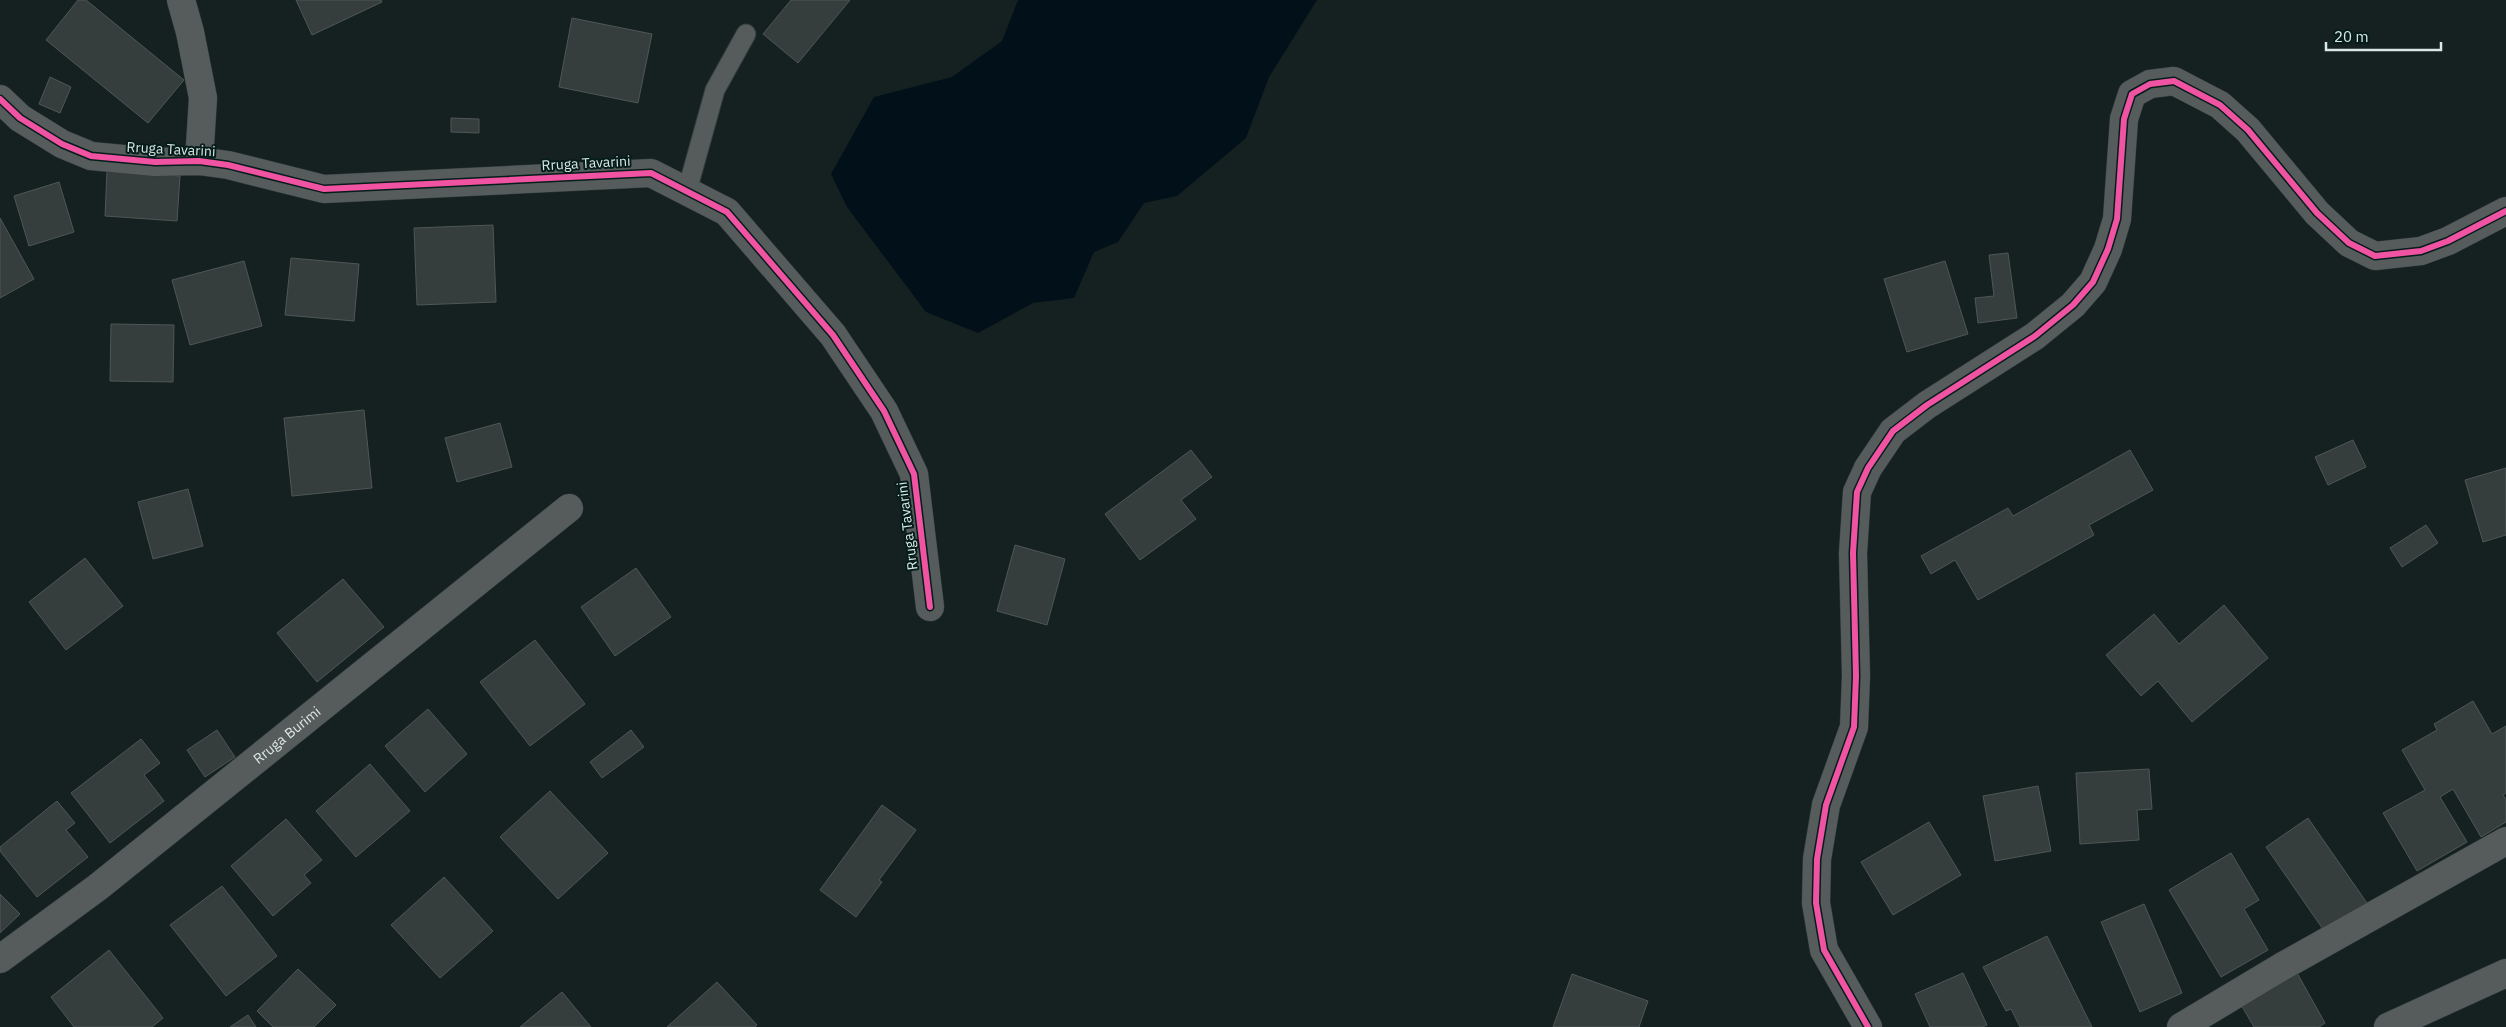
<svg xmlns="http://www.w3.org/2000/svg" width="2506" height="1027" font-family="'IBM Plex Sans',sans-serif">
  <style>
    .water { fill: #021119 }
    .building { fill: #353e3c; stroke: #4e5754 }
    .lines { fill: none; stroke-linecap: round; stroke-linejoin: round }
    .lane-casing { stroke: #313c3b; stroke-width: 21 }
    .street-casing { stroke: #313c3b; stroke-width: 29 }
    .lane { stroke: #565c5c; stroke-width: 19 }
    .street { stroke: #565c5c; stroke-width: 28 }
    .cycleway-casing { stroke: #051d1a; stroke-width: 9 }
    .cycleway { stroke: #f153a3; stroke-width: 6 }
    .labels { text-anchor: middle; stroke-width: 4; stroke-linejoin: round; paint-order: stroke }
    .street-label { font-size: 14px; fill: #dae8e5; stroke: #051d1a }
  </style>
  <rect width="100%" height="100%" fill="#152120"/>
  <path class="water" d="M1018 0H1317L1269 77 1246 138 1177 196 1144 203 1118 242 1094 252 1074 298 1033 303 978 333 926 312 847 207 831 174 874 97 952 77 1002 41Z"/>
  <path class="building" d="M78 0H86L184 80 148 123 46 40Z
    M296 0H381L382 2 312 35Z
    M791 0H850L798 63 763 34Z
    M572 18 652 34 638 103 559 87Z
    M50 77 71 87 60 113 39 104Z
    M451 118 479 119V133L451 132Z
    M107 171 180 176 177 221 105 216Z
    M59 182 74 232 29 246 14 196Z
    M0 218 34 279 0 298Z
    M493 225 496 302 417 305 414 228Z
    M2008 253 2017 318 1978 323 1975 298 1994 296 1989 255Z
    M291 258 359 264 354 321 285 315Z
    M244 261 262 326 190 345 172 280Z
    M1945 261 1968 334 1907 352 1884 279Z
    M111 324 174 325 173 382 110 381Z
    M364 410 372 488 292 496 284 418Z
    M500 423 512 467 457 482 445 438Z
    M2353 440 2366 467 2328 485 2315 457Z
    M1191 450 1212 477 1181 500 1196 519 1140 560 1105 514Z
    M2130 450 2153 490 2089 525 2094 535 1978 600 1955 560 1931 574 1921 556 2008 508 2013 516Z
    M2506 468V535L2483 542 2465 480Z
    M188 489 203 546 153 559 138 502Z
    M2426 525 2438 543 2402 567 2390 548Z
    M1015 545 1065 559 1047 625 997 611Z
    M85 558 123 606 66 650 29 602Z
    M636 568 671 617 615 656 581 607Z
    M343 579 384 627 317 682 277 633Z
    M2224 605 2268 658 2192 722 2158 681 2141 696 2106 655 2154 614 2179 644Z
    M535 640 585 704 530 746 480 682Z
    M2473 701 2492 734 2506 726V793L2503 795 2506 800V822L2481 837 2453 789 2440 797 2467 842 2417 871 2383 813 2425 790 2402 750 2437 730 2434 724Z
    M428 709 467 754 425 792 385 746Z
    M217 730 235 757 205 777 187 750Z
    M631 730 644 747 602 778 590 762Z
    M141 739 160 763 144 775 164 801 110 843 71 793Z
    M370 764 410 811 356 857 316 811Z
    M2149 769 2152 809 2137 810 2139 840 2080 844 2076 773Z
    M2038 786 2051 851 1995 861 1983 796Z
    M550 791 608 853 558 899 500 837Z
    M57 801 75 823 66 830 88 857 37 897 0 851V847Z
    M882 805 916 830 879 880 882 882 856 917 820 890Z
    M2308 818 2369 906 2327 935 2266 847Z
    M286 819 322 860 304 875 311 883 273 916 231 866Z
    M1929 822 1961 875 1893 915 1861 862Z
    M2231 853 2259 900 2244 909 2268 950 2221 977 2169 890Z
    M444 877 493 931 440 978 391 925Z
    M222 886 277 956 226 996 170 925Z
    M0 894 20 914 0 933Z
    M2144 904 2182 993 2140 1012 2101 922Z
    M2047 936 2092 1027H2020L2011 1009 2006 1011 1983 967Z
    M109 950 163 1018 152 1027H74L51 997Z
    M298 969 336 1005 314 1027H273L257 1011Z
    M2296 971 2325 1023 2319 1027H2254L2240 1003Z
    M1963 973 1987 1025 1982 1027H1930L1915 994Z
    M1572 974 1648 1001 1639 1027H1553Z
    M717 982 757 1025 755 1027H667Z
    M562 992 591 1027H520Z
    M248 1015 256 1027H230Z"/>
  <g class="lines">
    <g class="lane-casing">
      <path id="lane" d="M687 191 715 90 746 34"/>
    </g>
    <g class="street-casing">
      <g id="street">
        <path d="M181 0 190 32 203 98 199 161"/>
        <path d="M0 99 20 118 62 144 91 156 155 162 199 161 228 165 324 189 651 173 727 212 833 335 884 411 914 474 930 607"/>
        <path id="s1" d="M0 959 98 887 569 508"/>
        <path d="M1868 1027 1824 950 1816 903 1817 859 1826 805 1854 727 1856 676 1853 553 1857 492 1868 468 1893 431 1927 405 2035 336 2073 305 2093 282 2108 249 2117 219 2124 119 2132 94 2150 84 2174 81 2220 105 2248 130 2317 213 2349 243 2375 256 2421 251 2448 241 2506 211"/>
        <path d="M2181 1027 2283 966 2506 841"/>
        <path d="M2388 1027 2506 973"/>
      </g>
    </g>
    <use href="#lane" class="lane"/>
    <use href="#street" class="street"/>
    <g class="cycleway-casing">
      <path id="cycleway" d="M0 99 20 118 62 144 91 156 155 162 199 161 228 165 324 189 651 173 727 212 833 335 884 411 914 474 930 607
        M1868 1027 1824 950 1816 903 1817 859 1826 805 1854 727 1856 676 1853 553 1857 492 1868 468 1893 431 1927 405 2035 336 2073 305 2093 282 2108 249 2117 219 2124 119 2132 94 2150 84 2174 81 2220 105 2248 130 2317 213 2349 243 2375 256 2421 251 2448 241 2506 211"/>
    </g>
    <use href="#cycleway" class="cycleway"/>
  </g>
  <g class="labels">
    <g class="street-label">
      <text transform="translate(171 149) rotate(3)" y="5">Rruga Tavarini</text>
      <text transform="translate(586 163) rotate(-3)" y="5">Rruga Tavarini</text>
      <text transform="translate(907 526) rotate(-97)" y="5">Rruga Tavarini</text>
      <text dy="5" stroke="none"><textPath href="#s1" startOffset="364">Rruga Burimi</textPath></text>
    </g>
  </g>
  <path d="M2326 42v8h115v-8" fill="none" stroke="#dae8e5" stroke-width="2.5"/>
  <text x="2334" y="42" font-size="15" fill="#dae8e5" stroke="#051d1a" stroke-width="4" paint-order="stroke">20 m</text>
</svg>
